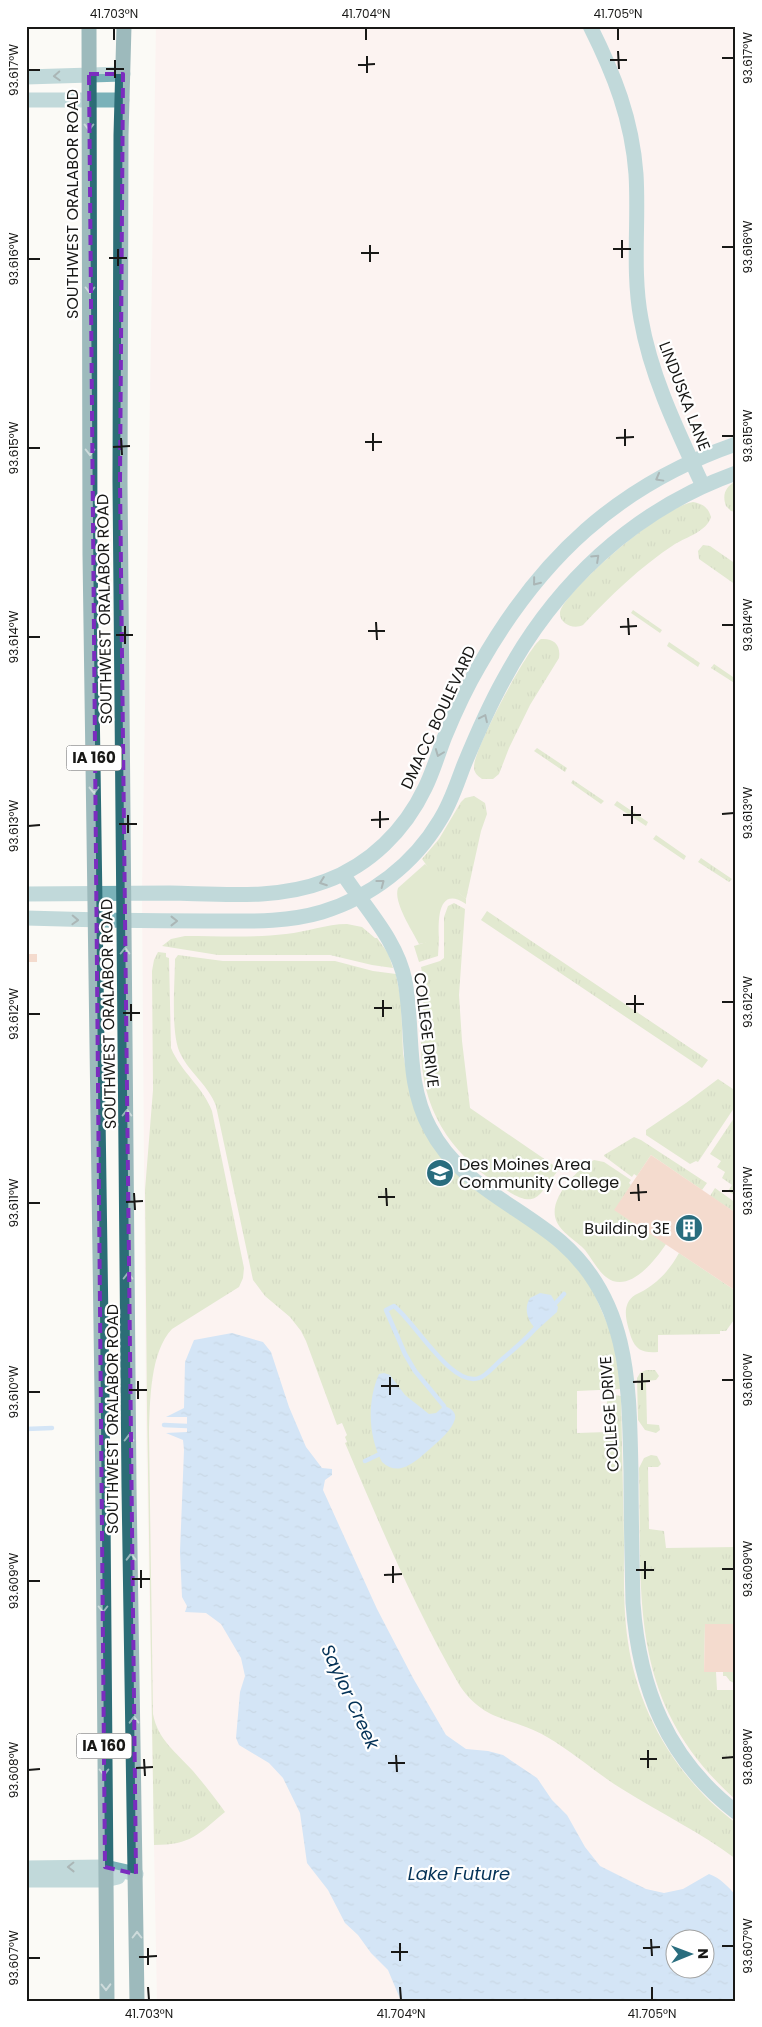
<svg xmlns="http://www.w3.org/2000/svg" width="762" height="2027" font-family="Poppins,sans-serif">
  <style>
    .education { fill: #fcebec; fill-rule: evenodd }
    .grass { fill: url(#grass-tufts) }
    .green { fill: #c3d5a2 }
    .water { fill: url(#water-ripples); fill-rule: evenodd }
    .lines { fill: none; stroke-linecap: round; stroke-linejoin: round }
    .stream { stroke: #a4ccf5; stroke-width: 4.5 }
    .building { fill: #ecb69e }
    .minor { stroke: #7ab2b9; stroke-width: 15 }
    .tertiary { stroke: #7ab2b9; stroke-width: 15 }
    .primary { stroke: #2c6d76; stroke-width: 15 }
    .oneway { stroke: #496568 }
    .oneway2 { stroke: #96b6ba }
    .marked { fill: none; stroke: #7b2cbf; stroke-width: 4; stroke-dasharray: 10 6; stroke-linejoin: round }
    .ticks { fill: none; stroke: #181816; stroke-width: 2 }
    .labels { text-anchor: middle; stroke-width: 4.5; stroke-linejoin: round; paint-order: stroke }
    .shield { fill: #fff; stroke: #5d5d5c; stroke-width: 1 }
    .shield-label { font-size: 15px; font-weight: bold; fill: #181816 }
    .street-label { font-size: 16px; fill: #181816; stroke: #fff }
    .poi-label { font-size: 16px; fill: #181816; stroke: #fff; text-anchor: start }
    .water-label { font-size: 18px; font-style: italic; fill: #043257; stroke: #fff }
    .neatline { fill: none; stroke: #181816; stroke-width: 2 }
    .ticks-label { font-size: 12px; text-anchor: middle; fill: #181816 }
  </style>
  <defs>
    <pattern id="grass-tufts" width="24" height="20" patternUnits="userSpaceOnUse" patternTransform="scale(1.25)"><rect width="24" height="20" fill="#c3d5a2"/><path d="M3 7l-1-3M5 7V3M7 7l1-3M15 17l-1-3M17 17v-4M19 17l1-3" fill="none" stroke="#a7b68b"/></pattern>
    <pattern id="water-ripples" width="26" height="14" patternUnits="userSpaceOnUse" patternTransform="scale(1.25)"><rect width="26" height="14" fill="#a4ccf5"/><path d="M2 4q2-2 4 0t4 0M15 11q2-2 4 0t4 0" fill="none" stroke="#8caed1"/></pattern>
  </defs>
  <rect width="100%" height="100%" fill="#fbfaf5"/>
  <path class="education" d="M156 26H736V2001H157L146 1425 142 893ZM674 1940H704V1970H674Z"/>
  <path class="grass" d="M736 481V512L731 511 726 506C722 495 725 487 736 481Z
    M693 502C703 504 708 507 711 517 707 531 687 537 675 544 640 567 611 595 583 625 571 631 554 620 562 607 579 579 662 507 693 502Z
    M703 545 710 546 736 564V585L699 559 698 551Z
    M633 610 662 630 660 633 631 613Z
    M541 639C554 638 561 645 559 658L530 705 509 748 499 774 493 779H482C478 776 474 773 474 767 473 751 528 647 541 639Z
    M669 642 700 663 698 667 667 646Z
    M714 664 736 679V684L711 668Z
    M537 748 567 768 565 772 534 751Z
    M573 780 604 801 601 804 571 783Z
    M474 796 485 803 487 814 481 831 466 899 430 870 422 859 439 839 461 802 465 798Z
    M617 801 648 822 646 826 614 805Z
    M656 835 686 856 684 860 653 839Z
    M701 858 732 879 729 882 698 862Z
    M454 903 465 909 459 995 462 1041 470 1108 559 1169C536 1200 536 1210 500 1186 448 1151 420 1107 421 1043 422 1018 426 991 421 967L440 961 444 958V917L448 906Z
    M487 911 708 1060 702 1068 481 920Z
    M347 924 362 927 375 938H377L388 953 393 968 372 965 330 955H218L162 946 171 939 185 936C218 936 253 938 286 934 307 932 326 924 347 924Z
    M439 938 438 956 419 962 414 946Z
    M158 952 166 953V957L169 958 171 1048C181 1072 203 1087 212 1111L244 1268 243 1278 239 1287 172 1329C150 1352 150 1401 149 1433L153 1714C158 1740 176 1752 193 1771 204 1784 215 1798 225 1812 198 1834 192 1845 154 1845L147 1410 145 1190 153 1090 152 971 154 960Z
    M178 955 223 961H335L373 971 396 974 401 1001 403 1053 407 1075 422 1126 564 1253 591 1286 613 1337 621 1389 577 1391V1433L607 1432V1394L621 1396C622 1444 623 1492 624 1540 624 1574 623 1609 628 1642 638 1713 678 1780 736 1823V1859C700 1832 660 1813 622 1789 596 1773 573 1752 547 1737 512 1716 486 1724 460 1686 415 1609 380 1525 345 1443L347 1442 345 1437 347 1435 342 1423 337 1425 306 1341 301 1331 290 1317 265 1296 253 1280 216 1106C209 1086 190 1073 181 1055 170 1036 175 982 175 959Z
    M718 1079 736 1091V1105L698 1162 696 1161 690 1164 646 1135V1130L686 1103Z
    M736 1115V1196L728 1191 732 1185 722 1178 725 1172 717 1167 721 1161 710 1154Z
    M634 1137 641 1140 707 1183 702 1190 651 1155 637 1176 634 1174 632 1177 604 1156V1155Z
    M594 1160 604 1162 631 1180 629 1183 631 1185 615 1210 666 1244C655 1261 628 1295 606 1277 598 1271 592 1259 585 1250 577 1241 560 1232 556 1220 548 1199 577 1169 594 1160Z
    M715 1188 736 1203V1213L710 1196Z
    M679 1253 736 1291V1317L726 1331H720V1334L658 1335V1352C644 1353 636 1351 631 1337 627 1323 620 1305 635 1295 641 1292 647 1289 652 1285 663 1277 672 1266 679 1253Z
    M646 1370H655L659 1376 656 1380 646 1381 647 1424 659 1425 660 1430 656 1433 645 1430 638 1420 637 1378 640 1373Z
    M651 1455 657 1456 661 1464 658 1467H648L649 1529 664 1531 666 1548 736 1547V1624H705L704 1672H716L717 1690H736V1800C627 1703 642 1601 639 1468L644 1458Z
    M723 1672H736V1684L730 1681 726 1676H723Z"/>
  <path class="green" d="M425 864 466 899V904C438 885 438 920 439 938L435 941 419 944C412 930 393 902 398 888Z"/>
  <path class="water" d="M540 1293 551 1295 558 1307 557 1312 537 1330C528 1322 523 1309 530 1298Z
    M232 1333 263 1342 271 1352 289 1407 306 1447 322 1468 332 1469V1475L325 1480 323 1490 377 1609 413 1678 446 1735 466 1749 488 1751 503 1755 537 1778 552 1800 567 1815 585 1847 600 1866 646 1889 664 1893 683 1889 709 1874C720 1878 729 1887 736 1896V2001H401L388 1970 371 1953 358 1935 345 1923 328 1890 307 1863 300 1813 283 1778 269 1763 239 1745 236 1738 240 1692 245 1676 241 1658 221 1624 206 1613 185 1612 187 1606 182 1597 180 1552 184 1450 183 1440 166 1433 187 1432V1417H166L184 1408 185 1362 194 1340ZM674 1940H704V1970H674Z
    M384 1373 390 1375 405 1395 429 1414 436 1413 444 1406C449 1407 457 1412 455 1419 452 1430 440 1440 432 1447 418 1459 400 1479 382 1462 368 1436 367 1401 379 1374Z"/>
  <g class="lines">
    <path class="stream" d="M553 1306 564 1294
      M444 1409V1406L415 1371 405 1354 386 1310 394 1306C415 1322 452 1388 479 1378 486 1376 494 1366 500 1361 513 1350 528 1338 539 1324
      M164 1425 187 1426 192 1428
      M26 1429 52 1428
      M365 1461 384 1452"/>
  </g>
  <path class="building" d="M28 954H37V962H28Z
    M651 1155 736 1213V1291L614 1210Z
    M705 1624H736V1672H704Z"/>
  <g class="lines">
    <path class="minor" d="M590 26C614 74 632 119 636 174 639 222 632 271 641 319 651 377 678 432 703 486
      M26 77 123 74
      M26 100H122
      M343 874C365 908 397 940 405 981 414 1031 405 1082 430 1128 458 1183 516 1204 561 1242 631 1303 629 1388 631 1473 631 1517 632 1560 633 1603 639 1688 667 1759 736 1812
      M26 894C74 894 122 893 170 893 221 894 277 900 326 881 370 865 405 830 425 788 433 772 438 754 445 736 455 712 466 688 479 666 540 558 618 485 736 444
      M26 918C87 920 147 921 207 921 245 921 285 923 322 912 371 897 414 864 440 820 451 803 457 783 464 765 476 736 488 708 503 681 554 585 633 510 736 473"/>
    <path class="tertiary" d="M26 1868 105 1867 136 1874
      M26 1880H105L118 1877"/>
    <path class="primary" d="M89 26 90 555 102 1395 107 2001
      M124 26 121 135 120 481 129 1487 137 2001"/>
  </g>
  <defs><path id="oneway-chevron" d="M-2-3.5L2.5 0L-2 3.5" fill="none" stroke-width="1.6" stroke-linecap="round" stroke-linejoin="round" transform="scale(1.25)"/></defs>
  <g class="oneway">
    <use href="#oneway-chevron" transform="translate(57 76) rotate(177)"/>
    <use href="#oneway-chevron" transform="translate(659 478) rotate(151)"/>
    <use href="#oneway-chevron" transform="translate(596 558) rotate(-43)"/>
    <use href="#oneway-chevron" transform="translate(536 582) rotate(129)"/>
    <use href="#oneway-chevron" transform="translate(484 718) rotate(-65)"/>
    <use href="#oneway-chevron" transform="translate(439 753) rotate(111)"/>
    <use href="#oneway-chevron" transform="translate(323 882) rotate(160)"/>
    <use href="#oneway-chevron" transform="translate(381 883) rotate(-37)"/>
    <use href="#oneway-chevron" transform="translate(75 920) rotate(2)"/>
    <use href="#oneway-chevron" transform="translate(174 921)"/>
    <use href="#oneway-chevron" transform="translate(71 1867) rotate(179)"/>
  </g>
  <g class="oneway2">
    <use href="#oneway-chevron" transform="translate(89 127) rotate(90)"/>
    <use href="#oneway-chevron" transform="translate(90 290) rotate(90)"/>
    <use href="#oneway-chevron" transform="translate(90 452) rotate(90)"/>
    <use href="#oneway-chevron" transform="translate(94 790) rotate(89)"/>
    <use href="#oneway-chevron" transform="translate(125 951) rotate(-90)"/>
    <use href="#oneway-chevron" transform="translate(127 1113) rotate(-90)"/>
    <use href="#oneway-chevron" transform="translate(128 1276) rotate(-90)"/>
    <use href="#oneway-chevron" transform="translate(129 1438) rotate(-90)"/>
    <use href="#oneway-chevron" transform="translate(131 1557) rotate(-91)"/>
    <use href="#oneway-chevron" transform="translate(103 1609) rotate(90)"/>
    <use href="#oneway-chevron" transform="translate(134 1720) rotate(-91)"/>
    <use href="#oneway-chevron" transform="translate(104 1772) rotate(90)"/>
    <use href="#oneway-chevron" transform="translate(137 1935) rotate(-90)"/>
    <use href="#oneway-chevron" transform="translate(106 1987) rotate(89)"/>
  </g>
  <path d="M0 0H762V2027H0ZM89 74H123L120 481 136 1874 105 1867Z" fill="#fbfaf5" fill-opacity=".55" fill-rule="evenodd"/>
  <path class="marked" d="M89 74H123L120 481 136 1874 105 1867Z"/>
  <path class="ticks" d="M114 28V40M366 28V40M618 28V40M618 51 619 69M367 56V73M722 58H734M115 60V78M610 60H627M358 65 375 64M106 69H124M28 70H40M622 240V258M370 245V262M722 247H734M118 249V266M613 249H631M361 253H379M109 258H127M28 259H40M625 429V446M373 433V451M722 436H734M121 438 122 455M616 438 634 437M365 442H382M113 447 130 446M28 448H40M628 618 629 635M376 622 377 640M722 625H734M125 626V644M620 627 637 626M368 631H385M116 635H133M28 637H40M632 806V824M380 811V828M722 814 734 813M128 815V833M623 815H641M371 820 389 819M119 824H137M28 826 40 825M635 995V1013M383 1000V1017M722 1002H734M131 1004V1021M626 1004H644M374 1008H392M123 1013H140M28 1014H40M638 1184 639 1201M386 1188 387 1206M722 1191H734M134 1193 135 1210M630 1193 647 1192M378 1197H395M126 1202 143 1201M28 1203H40M642 1373V1390M390 1377V1395M722 1380H734M138 1381V1399M633 1382 650 1381M381 1386H399M129 1390H147M28 1392H40M645 1561V1579M393 1566V1583M722 1569H734M141 1570V1588M636 1570H654M384 1575 402 1574M132 1579H150M28 1581H40M648 1750V1768M396 1755 397 1772M722 1758 734 1757M144 1759 145 1776M640 1759H657M388 1763H405M136 1768 153 1767M28 1770 40 1769M651 1939 652 1956M400 1943V1961M722 1946H734M148 1948V1965M643 1948 660 1947M391 1952H408M139 1957 157 1956M28 1958H40M148 1987 149 2000M400 1987 401 2000M652 1987V2000"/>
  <defs>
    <g id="university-disc" transform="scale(1.4375)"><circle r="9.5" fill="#296d7e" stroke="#fff"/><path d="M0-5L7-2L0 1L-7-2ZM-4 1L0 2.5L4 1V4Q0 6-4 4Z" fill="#fff"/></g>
    <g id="building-disc" transform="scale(1.4375)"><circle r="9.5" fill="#296d7e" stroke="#fff"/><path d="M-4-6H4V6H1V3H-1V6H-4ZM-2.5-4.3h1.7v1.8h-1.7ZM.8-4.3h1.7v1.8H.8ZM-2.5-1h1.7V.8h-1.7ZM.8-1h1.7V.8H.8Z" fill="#fff"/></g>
  </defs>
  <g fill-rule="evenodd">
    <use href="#university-disc" x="440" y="1173"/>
    <use href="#building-disc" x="689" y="1228"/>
  </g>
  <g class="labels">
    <g class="shield">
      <rect x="66.5" y="745.5" width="55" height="25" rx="4"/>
      <rect x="76.5" y="1733.5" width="55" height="25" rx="4"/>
    </g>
    <g class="shield-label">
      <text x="94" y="763">IA 160</text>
      <text x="104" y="1751">IA 160</text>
    </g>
    <g class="street-label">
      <text transform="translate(72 204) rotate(-90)" y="6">SOUTHWEST ORALABOR ROAD</text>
      <text transform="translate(685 396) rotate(69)" y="6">LINDUSKA LANE</text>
      <text transform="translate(104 609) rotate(-91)" y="6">SOUTHWEST ORALABOR ROAD</text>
      <text transform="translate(438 717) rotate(-65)" y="6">DMACC BOULEVARD</text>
      <text transform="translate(108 1014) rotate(-91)" y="6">SOUTHWEST ORALABOR ROAD</text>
      <text transform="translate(427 1030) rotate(83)" y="6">COLLEGE DRIVE</text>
      <text transform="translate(609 1414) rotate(-94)" y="6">COLLEGE DRIVE</text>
      <text transform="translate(112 1419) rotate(-90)" y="6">SOUTHWEST ORALABOR ROAD</text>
    </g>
    <g class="poi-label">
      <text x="459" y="1170">Des Moines Area<tspan x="459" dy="18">Community College</tspan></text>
      <text x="670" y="1234" text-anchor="end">Building 3E</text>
    </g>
    <g class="water-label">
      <text transform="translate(350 1697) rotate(65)" y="6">Saylor Creek</text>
      <text x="459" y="1880">Lake Future</text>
    </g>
  </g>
  <rect width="762" height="2027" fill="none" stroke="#ffffff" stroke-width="55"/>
  <g transform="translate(690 1954) rotate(89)"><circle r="24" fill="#ffffff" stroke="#a3a3a2"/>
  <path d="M0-4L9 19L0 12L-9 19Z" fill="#296d7e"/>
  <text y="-8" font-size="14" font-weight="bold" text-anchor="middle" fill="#181816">N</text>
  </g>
  <rect x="28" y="28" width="706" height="1972" class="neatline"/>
  <g class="ticks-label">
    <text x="114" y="18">41.703°N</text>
    <text x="366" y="18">41.704°N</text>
    <text x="618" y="18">41.705°N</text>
    <text transform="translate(748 58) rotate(-90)" y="4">93.617°W</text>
    <text transform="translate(14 70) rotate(-90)" y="4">93.617°W</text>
    <text transform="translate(748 247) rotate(-90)" y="4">93.616°W</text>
    <text transform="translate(14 259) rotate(-90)" y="4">93.616°W</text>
    <text transform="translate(748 436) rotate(-90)" y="4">93.615°W</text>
    <text transform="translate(14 448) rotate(-90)" y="4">93.615°W</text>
    <text transform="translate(748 625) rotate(-90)" y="4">93.614°W</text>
    <text transform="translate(14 637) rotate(-90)" y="4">93.614°W</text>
    <text transform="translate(748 813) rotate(-90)" y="4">93.613°W</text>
    <text transform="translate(14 826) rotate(-90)" y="4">93.613°W</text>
    <text transform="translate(748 1002) rotate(-90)" y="4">93.612°W</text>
    <text transform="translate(14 1014) rotate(-90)" y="4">93.612°W</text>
    <text transform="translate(748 1191) rotate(-90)" y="4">93.611°W</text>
    <text transform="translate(14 1203) rotate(-90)" y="4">93.611°W</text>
    <text transform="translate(748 1380) rotate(-90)" y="4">93.610°W</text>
    <text transform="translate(14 1392) rotate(-90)" y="4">93.610°W</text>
    <text transform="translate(748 1569) rotate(-90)" y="4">93.609°W</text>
    <text transform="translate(14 1581) rotate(-90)" y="4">93.609°W</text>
    <text transform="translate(748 1757) rotate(-90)" y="4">93.608°W</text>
    <text transform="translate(14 1770) rotate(-90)" y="4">93.608°W</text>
    <text transform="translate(748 1946) rotate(-90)" y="4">93.607°W</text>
    <text transform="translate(14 1958) rotate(-90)" y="4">93.607°W</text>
    <text x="149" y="2018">41.703°N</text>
    <text x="401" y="2018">41.704°N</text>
    <text x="652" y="2018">41.705°N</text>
  </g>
</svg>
